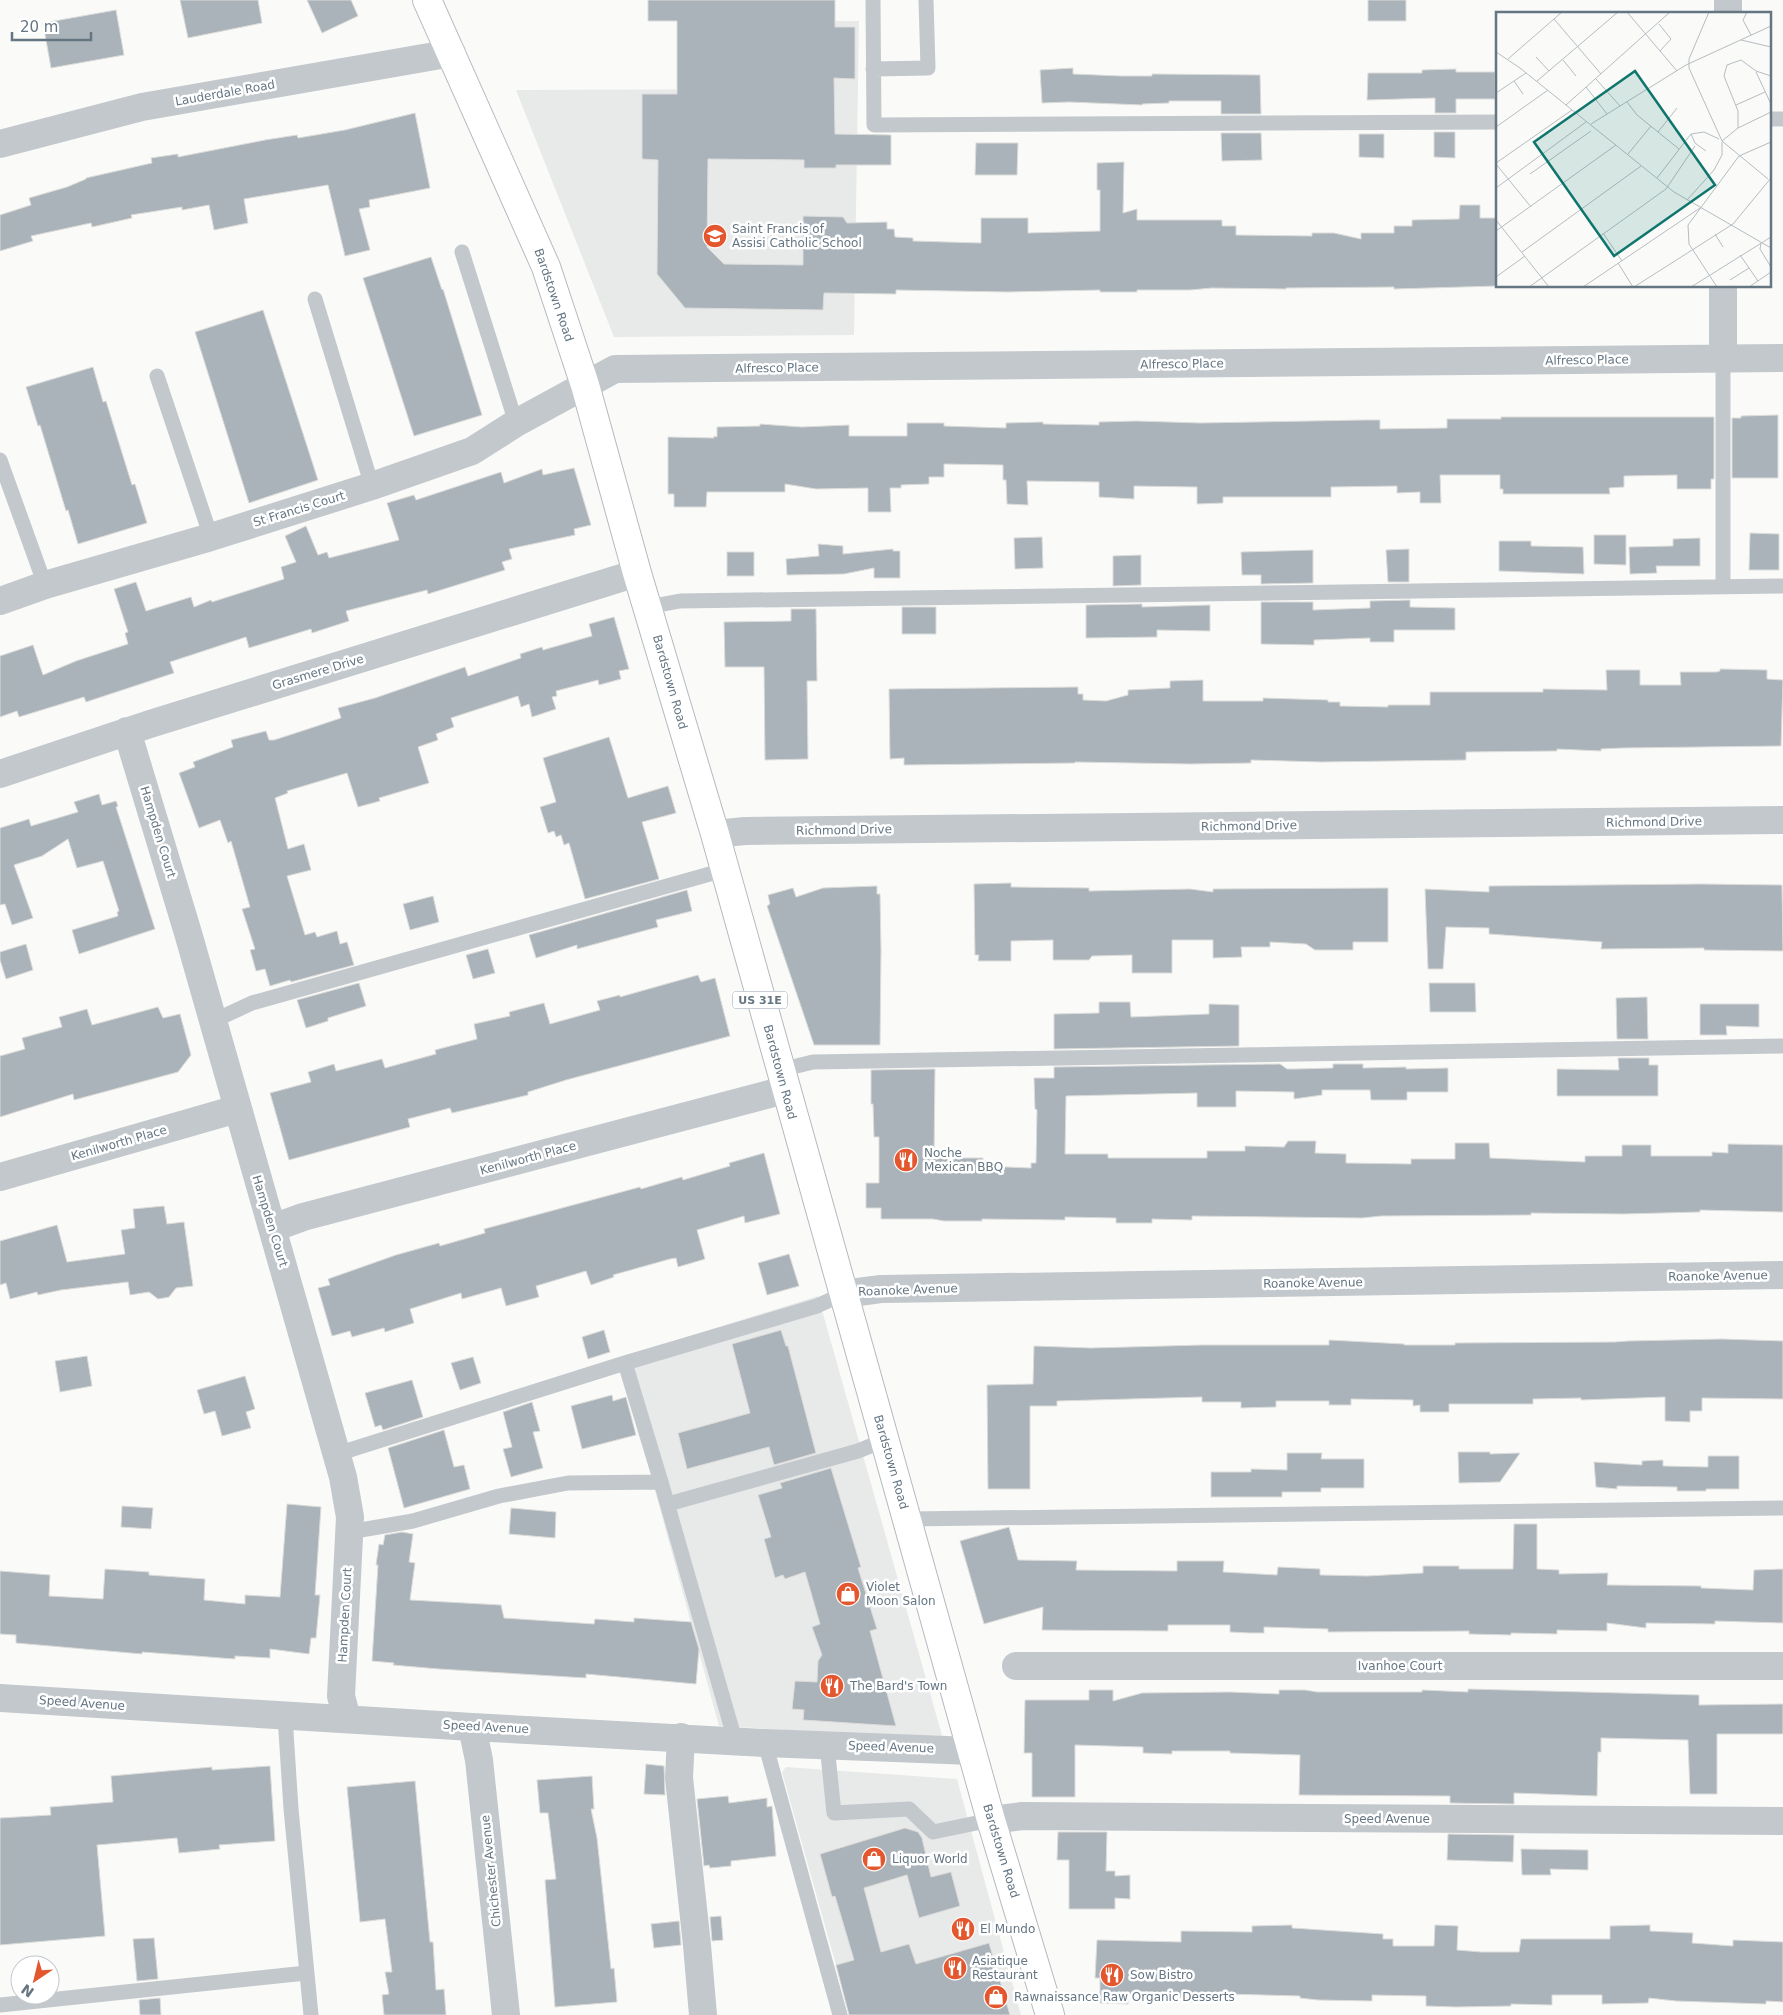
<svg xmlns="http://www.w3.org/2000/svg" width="1783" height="2015" font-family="'DejaVu Sans',sans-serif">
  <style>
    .built { fill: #e8e9e9 }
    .building { fill: #aab3b9; stroke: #dcdcda }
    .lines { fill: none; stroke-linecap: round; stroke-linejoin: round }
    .primary-casing { stroke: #b5babe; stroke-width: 30 }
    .service { stroke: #c3c8cc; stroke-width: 15 }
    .minor { stroke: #c3c8cc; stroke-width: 28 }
    .primary { stroke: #fff; stroke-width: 28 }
    .labels { text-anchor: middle; stroke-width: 5; stroke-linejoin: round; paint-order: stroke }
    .shield { fill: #fff; stroke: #939fa8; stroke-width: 1 }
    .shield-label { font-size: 11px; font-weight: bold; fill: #657683 }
    .street-label { font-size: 12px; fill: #657683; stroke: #fff }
    .poi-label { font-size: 12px; fill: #657683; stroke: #fff; text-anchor: start }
    .inset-road { fill: none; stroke: #b5bdc2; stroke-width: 1 }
    .view { fill: #0f766e; fill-opacity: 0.15; stroke: #0f766e; stroke-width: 2.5 }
    .inset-edge { fill: none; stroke: #657683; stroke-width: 2.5 }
  </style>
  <rect width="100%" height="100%" fill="#fafaf8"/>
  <path class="built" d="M817 21H859L854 335 614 337 516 90 786 89Z
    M818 1296 943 1739 719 1726 619 1358Z
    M786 1767 957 1779 1021 2015H850L782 1772Z"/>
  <path class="building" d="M180 0H258L262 23 188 38Z
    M307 0H351L358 16 322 33Z
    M648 0H835V27H855V79L834 78 835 134 891 135V165H836V168H804V160L708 159 707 247 724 264 803 265V216L843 217 847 223 887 222V229H894L895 237 913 238V241L981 243V218H1028V233L1100 231V190H1097V163L1124 162 1123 213 1137 209V220H1222V226H1236V235L1312 236V233H1334L1361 239V233H1394V226H1412V220L1459 219 1460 205H1480V218H1497V286L1394 289V287L1286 288V289L1212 288 1190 290H1137V292H1100V290L1008 292 896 290V294L824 293 823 310 685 308 657 274 658 160 642 159V94H677V21H648Z
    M1368 0H1406V21H1368Z
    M116 10 124 55 51 68 43 23Z
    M1073 68V74L1121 76H1152V74L1260 75 1261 114H1221V101H1169V103L1142 104V105L1069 102 1042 103 1040 70Z
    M1456 69V72H1495V99H1456V113H1435V98L1367 100 1368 73H1422V70Z
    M415 113 430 188 369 200 370 207 359 209 370 250 345 256 328 185 244 199 248 223 214 230 209 205 182 210V207L131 215 132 218 92 227 91 223 31 236 33 241 0 251V215L31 205 29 198 67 187 86 179V178L152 163 151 158 178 154V157L265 140 297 135 298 138 345 130Z
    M1434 132H1455V158L1434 157Z
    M1221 133H1261L1262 160 1222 161Z
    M1359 134H1384V158L1359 157Z
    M976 143H1018L1017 175H975Z
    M431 257 442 290 443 289 482 415 414 436 363 278Z
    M263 310 318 480 249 503 195 332Z
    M93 367 103 402 106 401 132 485 135 484 147 523 78 544 68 510 66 511 40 425 38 426 26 387Z
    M1778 415V478H1732V418H1741V416Z
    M1501 417H1714V479H1711V489H1677V475L1624 476V487L1609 488 1610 494H1503V489H1500V475H1440L1441 503H1420V492L1397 493V486L1331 487V497H1223V503L1197 504V487L1134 486V499L1099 497V482L1027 481 1028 505 1007 504 1006 480H1003V465L944 464V477H929V484L901 485V488H890L891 512H868V488L816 489 785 484V492H707L706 507H674V494H668V437L714 438V436L717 437V427L760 426V424L802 427 849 425V436H907V423H944V426L1006 428V423L1043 422V424L1099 425V422L1137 421 1200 423 1364 420H1380V429L1447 428V419H1501Z
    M574 468 591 525 574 529 575 535 509 549 512 559 502 562 505 570 428 594 427 590 346 611 349 621 312 633 311 629 249 648 246 637 170 662 174 673 86 702 84 697 19 717 17 711 0 717V656L33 645 43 675 76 661 128 644 125 633 128 632 114 589 136 582 146 611 191 597 194 607 211 600 212 602 284 579 281 567 296 562 285 536 306 526 318 555 327 552 329 558 399 540 387 503 414 495 416 500 501 472 504 483 542 469 543 475Z
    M1750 533 1779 534V570H1749Z
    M1594 535H1626V565L1594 564Z
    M1042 537 1043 568 1015 569 1014 538Z
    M1700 538V566H1656L1657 573 1630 574 1629 547 1673 546V539Z
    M1499 541H1531V546L1583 547 1584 574 1499 571Z
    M818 544 843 546V554L893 549V551H900V578H874V568L844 574 787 575 786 559 819 556Z
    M1409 549V582H1388L1386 550Z
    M1313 550V583L1261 584V575H1242L1241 552Z
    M727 552H754V576H727Z
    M1141 555V585L1113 586V556Z
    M1410 600V607L1455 608V630H1394V642H1370V638L1314 640V645L1261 644V602H1313V610L1370 608V601Z
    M1142 604V607L1210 605V631L1157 630V637L1086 638V605Z
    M902 607H936V634H902Z
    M791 609H816L817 681H807L808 759 765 760 764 667H725L724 622 791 621Z
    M614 617 629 669 619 671 621 679 599 685 598 680 556 691 557 696 552 697 556 709 532 717 529 704 521 707 518 696 451 718 454 727 436 734 438 740 418 747 429 783 379 798 380 801 358 807 347 773 287 791 288 793 275 798 288 849 304 844 311 870 287 876 305 935 315 932 317 937 337 931 340 944 347 942 354 965 291 982 290 980 270 986 265 969 256 971 250 950 255 949 242 909 250 907 231 841 228 843 220 820 199 828 179 773 195 767 193 762 233 747 231 740 266 731 269 740H274L305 730 341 718 338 708 375 698 465 667 468 676 521 658 520 654 542 647 543 650 592 636 589 624Z
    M1720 669 1767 670V679L1783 680 1781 746 1622 748 1601 749V751L1557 749V751L1466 752V760L1321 762 1251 760V763L1190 764 1075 762V763L904 765V758L890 759 889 689 1078 687V694H1083V700L1106 701 1128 695V690L1170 688V681L1203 680V701H1263V698L1328 700V702H1340V706L1388 707V705H1430V692H1543V689L1607 690 1606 670H1640V685H1681L1680 672H1716L1720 671Z
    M609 737 628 798 668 786 676 813 642 822 659 879 585 899 569 843 564 845 561 835 556 837 554 831 548 833 540 807 556 802 543 758Z
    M99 794 102 805 116 801 118 806 116 807 155 929 79 954 72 930 118 916 117 912 119 911 103 861 77 868 68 839 42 856 14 865 33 918 12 925 5 904 0 905V828L29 819 31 826 78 812 74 802Z
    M1011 883V887L1089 888V891L1190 889 1213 892V889L1388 888V942H1353V950H1315L1306 944 1270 942V947H1241L1242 957 1213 958V940H1172V973H1132V955L1092 956 1089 960H1053V940L1011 941V961H978L979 955H975L974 884Z
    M1701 884 1782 885 1783 951 1704 950V948L1601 949 1602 942 1489 934V928L1446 927 1443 969H1428L1425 889 1489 892V886Z
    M877 886V894H880L881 951 880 1045H814L767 906 770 904 768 895 793 888 796 897 823 888Z
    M687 890 692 911 656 920 658 927 577 949V945L536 958 529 935Z
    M433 896 439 922 410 930 403 904Z
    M26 944 33 970 6 979 0 960V952Z
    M488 949 495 973 473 979 466 955Z
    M698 975 701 982 715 978 730 1036 566 1080 528 1092V1095L452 1113 450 1108 408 1119 410 1127 289 1160 270 1093 311 1082 308 1072 334 1064 336 1071 382 1059 385 1068 436 1054 435 1050 477 1039 474 1024 510 1016 509 1012 544 1003 550 1024 600 1010 597 1001 620 995V997Z
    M359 983 366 1006 328 1018V1021L306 1028 297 1000Z
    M1429 983H1475L1476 1012H1430Z
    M1647 997 1648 1039H1617L1616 998Z
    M1099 1002H1130L1131 1017 1209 1014V1004L1239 1005V1046L1054 1049V1014L1099 1013Z
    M1700 1004H1759V1027L1726 1026 1727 1035H1700Z
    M158 1007 163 1018 180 1014 191 1055 178 1072 74 1100 73 1094 0 1117V1056L25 1049 22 1038 62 1027 59 1017 87 1009 92 1025Z
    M1618 1058H1649V1065H1658V1096H1557V1069L1619 1070Z
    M1280 1064 1287 1069H1295L1333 1068V1064H1363V1068L1406 1067V1069L1448 1068V1092H1407V1100H1371L1370 1090H1322V1095L1294 1099V1092L1236 1091V1107H1197V1093L1066 1096 1065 1154H1108V1158H1207V1151H1245V1146L1284 1147 1288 1141H1316L1315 1153 1346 1154V1163L1411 1164V1159H1455V1143H1489L1490 1158 1585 1162V1156H1622V1145H1651V1156H1712V1152L1728 1153V1144L1783 1145V1212L1700 1210V1212L1623 1214 1531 1213V1215L1381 1216 1362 1218 1192 1216V1220L1152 1219V1223H1116V1218L1065 1217V1220L982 1219V1221H944L933 1219H881V1208H866V1183H879V1137H874L873 1104H871V1070L935 1069 934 1158H983V1166L1031 1168V1163H1036L1037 1110 1035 1109 1034 1078H1054V1067Z
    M764 1153 780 1214 745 1223 744 1216 697 1230 705 1259 678 1267 676 1258 670 1259 613 1275 614 1277 591 1285 586 1271 536 1286 539 1297 506 1306 501 1288 462 1299 461 1293 410 1309 414 1323 385 1332 384 1328 352 1337 350 1331 332 1336 318 1288 330 1285 328 1279 396 1255 439 1243 440 1246 485 1233 484 1229 640 1187 641 1189 682 1177 683 1180 730 1166 729 1163Z
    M164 1206 167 1224 184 1222 193 1286 176 1288 169 1297 158 1299 149 1292 130 1295 128 1282 61 1290 38 1295 37 1292 10 1299 6 1283 0 1285V1241L57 1225 67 1262 125 1254 121 1230 135 1228 133 1209Z
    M789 1254 799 1286 767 1295 758 1263Z
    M604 1330 610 1352 588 1359 582 1337Z
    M781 1330 786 1346H788L816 1453 774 1465 769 1447 687 1469 678 1433 750 1413 732 1344Z
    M1722 1339 1783 1341V1399L1702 1398V1411H1690V1422L1665 1421V1397L1581 1400V1398L1533 1399V1404H1449V1412H1420V1405L1413 1406V1400L1351 1399V1405H1329V1401H1276V1407L1241 1408V1402H1202V1397L1057 1401V1406H1030V1489H988L987 1385 1033 1384 1034 1346 1091 1348 1202 1345H1329V1340L1404 1344V1345H1455V1343L1615 1342 1628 1341Z
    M87 1356 92 1386 60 1392 55 1361Z
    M473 1357 481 1383 460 1390 451 1363Z
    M245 1376 255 1409 246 1412 251 1428 222 1436 215 1411 204 1414 197 1390Z
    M412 1380 423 1417 383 1430 381 1425 375 1427 365 1393Z
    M612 1395 613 1401 626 1397 636 1435 582 1449 571 1406Z
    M532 1402 540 1431 533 1432 543 1468 511 1477 503 1449 512 1447 503 1412Z
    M444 1430 454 1467 464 1465 470 1489 404 1508 388 1448Z
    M1458 1452H1490V1454L1520 1453 1500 1482 1459 1483Z
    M1287 1453H1322L1321 1459H1364V1488H1321V1492H1282V1497H1211V1472H1251V1469L1287 1470Z
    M1708 1456H1739V1489H1706V1491H1677V1487L1617 1486V1489L1596 1487 1594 1462 1642 1465V1461L1663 1460V1466L1708 1467Z
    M831 1468 861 1567 858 1568 877 1629 870 1631 896 1726 803 1720 804 1710 792 1709 795 1681 817 1682 818 1661 822 1655 812 1627 820 1624 805 1572 785 1579 783 1575 775 1578 764 1539 771 1537 758 1495 782 1488 780 1483Z
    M287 1504 321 1507 315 1595H320L316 1638H311L309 1654 270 1649V1658L235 1656V1659L142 1652V1654L16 1643V1635L0 1634V1571L50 1575 49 1596 103 1599 105 1569 149 1572V1575L205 1579 204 1600 245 1604V1595L280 1597Z
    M122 1506 153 1508 151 1529 121 1527Z
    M511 1508 556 1512 555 1538 509 1534Z
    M1514 1524H1537V1569L1559 1570V1574L1608 1573 1607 1585 1701 1586V1588L1753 1590 1754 1570 1783 1569V1623L1715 1621V1624L1646 1623V1628L1607 1623V1631L1557 1630V1634L1511 1633V1635L1469 1634V1631L1328 1632V1629L1264 1627V1633H1250L1230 1632V1625H1168V1631L1042 1630 1043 1607 984 1624 960 1541 1009 1527 1018 1560 1077 1561 1076 1570 1177 1571V1561H1224L1223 1572 1277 1575 1278 1567 1320 1569V1575L1367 1576 1423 1573V1566H1459V1569H1513Z
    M402 1532 413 1534 409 1562 415 1563 410 1600 501 1605 504 1618 594 1624 595 1619 634 1622V1618L691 1622 699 1649 696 1684 586 1674V1678L439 1669 393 1665 394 1663 372 1661 378 1565H376L379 1544 383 1545 385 1535Z
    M1468 1689 1699 1695V1705L1783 1704V1734H1717V1794H1690L1688 1740 1601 1738V1752H1598L1597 1796 1514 1793V1804L1450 1803V1796L1299 1795 1300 1755 1230 1753V1751H1172V1754L1143 1753V1747L1075 1745V1797H1032V1753H1024L1025 1700H1089V1690H1113V1701L1142 1693 1230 1692 1279 1694V1690H1305L1317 1692H1422V1690L1468 1692Z
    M646 1764 664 1766 665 1795 644 1794Z
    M270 1766 275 1841 219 1845 220 1849 179 1853 177 1838 97 1845 105 1936 0 1945V1818L51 1815 50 1807 113 1802 111 1776 212 1767V1770Z
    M592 1776 594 1809H591L597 1838 611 1969 614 1968 617 2002 555 2007 545 1880 556 1879 548 1813H540L537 1780Z
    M415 1781 430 1942H433L436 1990 444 1989 446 2015H384L382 1995 389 1994 385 1972H392L385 1919 360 1922 347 1787Z
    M728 1796 729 1803 767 1798V1807L772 1806 776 1856 731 1861V1866L710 1868 709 1865 704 1866 697 1799Z
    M905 1828 918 1832 922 1838 931 1877 951 1872 960 1906 919 1918 907 1875 864 1888 881 1952 909 1944 916 1964 989 1943 1010 2015H849L836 1965 854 1960 835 1896 832 1897 820 1854Z
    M1058 1832H1107L1106 1871H1115V1876L1130 1875V1899L1115 1898V1909H1069V1860H1057Z
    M1448 1834 1514 1835 1513 1862 1447 1860Z
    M1521 1849 1588 1850V1870L1550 1869 1551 1875H1522Z
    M721 1916 723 1940 712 1941 710 1917Z
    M679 1921 681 1945 654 1948 651 1924Z
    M1292 1925V1928L1383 1934V1939H1393V1946H1434L1435 1925 1458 1926 1457 1950 1481 1952H1519L1521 1939H1610V1926L1650 1925V1931L1693 1933 1692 1943 1733 1946V1940L1783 1942V2002L1766 2001V2004L1676 2001 1649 1998 1648 2003 1602 2004V1995H1552V2005L1511 2004V2006L1456 2007 1426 2006V1996L1372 1995V2001L1318 2000 1300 1998V1996L1226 1994V2002H1185L1188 1998 1128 1995V2004L1100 2003V1978H1095L1097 1940 1181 1942V1931L1252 1932V1926Z
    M154 1938 158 1979 137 1981 133 1939Z
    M160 1998 161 2015H140L139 2000Z"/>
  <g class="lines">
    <g class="primary-casing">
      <path id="primary" d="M427 0 546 267 585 385 637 573 715 834 991 1820 1050 2015"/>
    </g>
    <path class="service" d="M873 0 874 125 1497 122
      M873 69 928 68 926 0
      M1769 119H1783
      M462 252 516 423
      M315 299 372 486
      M157 376 211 537
      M0 460 45 585
      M1723 587V359
      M648 607 680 601 1783 586
      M213 1021 252 1003 724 870
      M780 1070 813 1062 1783 1046
      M625 1363 661 1482 735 1740
      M337 1454 625 1363 817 1306 843 1294
      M668 1504 858 1451 885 1440
      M908 1519 1783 1508
      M349 1532 413 1521 499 1496 568 1483 661 1482
      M285 1716 291 1809 311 2015
      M765 1743 840 2015
      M827 1745 834 1813 909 1809 933 1832 991 1820
      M0 2005 306 1973"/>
    <path class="minor" d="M1728 14V0
      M0 144 142 107 452 53
      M1723 286V359
      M0 601 45 585 211 537 372 486 472 451 516 423 615 369 1783 358
      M127 731 188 933 343 1477 350 1517 341 1696 347 1719
      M0 774 150 724 637 573
      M715 834 745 831 1783 820
      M0 1177 237 1109
      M273 1228 303 1217 785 1090
      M843 1294 881 1289 1783 1275
      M1016 1666H1783
      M0 1698 472 1727 765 1743 972 1751
      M472 1727 479 1760 506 2015
      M681 1737 679 1778 697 1945 703 2015
      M991 1820 1022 1816 1783 1821"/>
    <use href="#primary" class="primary"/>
  </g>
  <defs>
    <g id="school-disc" transform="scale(1.25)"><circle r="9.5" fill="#e4572e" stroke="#fff"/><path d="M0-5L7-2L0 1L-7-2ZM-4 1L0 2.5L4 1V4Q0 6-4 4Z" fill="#fff"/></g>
    <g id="restaurant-disc" transform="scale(1.25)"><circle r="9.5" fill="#e4572e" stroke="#fff"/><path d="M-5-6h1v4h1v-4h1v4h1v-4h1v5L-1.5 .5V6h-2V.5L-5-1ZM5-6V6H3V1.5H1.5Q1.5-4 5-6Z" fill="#fff"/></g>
    <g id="shop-disc" transform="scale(1.25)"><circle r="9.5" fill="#e4572e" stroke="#fff"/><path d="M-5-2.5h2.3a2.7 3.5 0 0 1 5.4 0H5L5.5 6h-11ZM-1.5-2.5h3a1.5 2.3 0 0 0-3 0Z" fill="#fff"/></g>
  </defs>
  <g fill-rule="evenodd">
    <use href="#school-disc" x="715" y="236"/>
    <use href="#restaurant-disc" x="906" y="1160"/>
    <use href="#shop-disc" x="848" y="1594"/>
    <use href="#restaurant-disc" x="832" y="1686"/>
    <use href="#shop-disc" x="874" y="1859"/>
    <use href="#restaurant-disc" x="963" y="1929"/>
    <use href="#restaurant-disc" x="955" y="1968"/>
    <use href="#restaurant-disc" x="1112" y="1975"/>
    <use href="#shop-disc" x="996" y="1997"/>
  </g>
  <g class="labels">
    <rect class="shield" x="732.5" y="991.5" width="55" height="17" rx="4"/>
    <g class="shield-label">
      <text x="760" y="1004">US 31E</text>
    </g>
    <g class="street-label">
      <text transform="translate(225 93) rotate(-10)" y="4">Lauderdale Road</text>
      <text transform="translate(554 295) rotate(71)" y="4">Bardstown Road</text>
      <text transform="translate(1587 360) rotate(-1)" y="4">Alfresco Place</text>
      <text transform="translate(1182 364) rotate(-1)" y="4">Alfresco Place</text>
      <text transform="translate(777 368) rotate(-1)" y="4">Alfresco Place</text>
      <text transform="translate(299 509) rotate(-17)" y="4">St Francis Court</text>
      <text transform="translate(318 672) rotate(-17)" y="4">Grasmere Drive</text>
      <text transform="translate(670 682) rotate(74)" y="4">Bardstown Road</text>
      <text transform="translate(1654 822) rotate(-1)" y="4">Richmond Drive</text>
      <text transform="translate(1249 826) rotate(-1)" y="4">Richmond Drive</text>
      <text transform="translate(844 830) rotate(-1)" y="4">Richmond Drive</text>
      <text transform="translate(158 832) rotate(73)" y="4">Hampden Court</text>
      <text transform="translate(780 1072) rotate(75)" y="4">Bardstown Road</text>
      <text transform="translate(119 1143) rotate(-16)" y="4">Kenilworth Place</text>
      <text transform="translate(528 1158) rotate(-15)" y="4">Kenilworth Place</text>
      <text transform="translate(270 1221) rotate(73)" y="4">Hampden Court</text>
      <text transform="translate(1718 1276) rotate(-1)" y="4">Roanoke Avenue</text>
      <text transform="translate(1313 1283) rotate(-1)" y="4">Roanoke Avenue</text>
      <text transform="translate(908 1290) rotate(-2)" y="4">Roanoke Avenue</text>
      <text transform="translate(891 1462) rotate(74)" y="4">Bardstown Road</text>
      <text transform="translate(345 1615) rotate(-87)" y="4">Hampden Court</text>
      <text x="1400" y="1670">Ivanhoe Court</text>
      <text transform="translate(82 1703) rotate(4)" y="4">Speed Avenue</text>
      <text transform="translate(486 1727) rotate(3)" y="4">Speed Avenue</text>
      <text transform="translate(891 1747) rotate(2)" y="4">Speed Avenue</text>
      <text x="1387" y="1823">Speed Avenue</text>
      <text transform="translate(1001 1851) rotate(73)" y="4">Bardstown Road</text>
      <text transform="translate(491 1871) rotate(-96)" y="4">Chichester Avenue</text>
    </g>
    <g class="poi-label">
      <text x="732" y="233">Saint Francis of<tspan x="732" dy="14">Assisi Catholic School</tspan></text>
      <text x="924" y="1157">Noche<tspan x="924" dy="14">Mexican BBQ</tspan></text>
      <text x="866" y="1591">Violet<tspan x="866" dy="14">Moon Salon</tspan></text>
      <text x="850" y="1690">The Bard's Town</text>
      <text x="892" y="1863">Liquor World</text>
      <text x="980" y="1933">El Mundo</text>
      <text x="972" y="1965">Asiatique<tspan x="972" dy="14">Restaurant</tspan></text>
      <text x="1130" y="1979">Sow Bistro</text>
      <text x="1014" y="2001">Rawnaissance Raw Organic Desserts</text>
    </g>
  </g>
  <g transform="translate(1496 12)">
    <rect width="275" height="275" fill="#fafaf8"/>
    <path class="inset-road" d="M131 0 181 59M213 0 193 47V56L226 129 272 167M251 0 247 8 255 23M58 7 105 62M163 12 175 27 164 39M245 28 275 35M0 40 24 56 178 180 275 236M40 45 53 59M12 47 66 0M67 48 80 64M260 60 275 92M100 67 124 94M18 69 27 82M41 69 122 0M90 75 111 102M0 81 30 61M131 90 141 103 183 137M70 93 174 0M240 93 269 80M95 112 190 53 275 14M0 115 52 78M242 116V99L228 64 231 53 245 48 260 59 275 64M162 120 181 96M195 122 199 131 210 139M226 129 242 116 275 100M132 142 155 114M0 151 76 98M0 152 35 195M34 162 95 119M161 166 195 122 208 120 223 127M0 176 90 110M191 188 218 158 226 143V130M0 208 53 275M0 219 120 133M107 221 126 249M219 222 227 235M265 231 264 237 275 255M26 240 145 154M244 243 262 269M122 251 137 275M0 265 29 244M234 268 253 256M33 275 170 177 199 134M87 275 204 196M138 275 237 212 275 166M195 275 275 225M221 275 193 232 192 213 243 144 275 130M253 275 275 260"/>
    <path class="view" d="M139 59 219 173 118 244 38 130Z"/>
    <rect width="275" height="275" class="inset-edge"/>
  </g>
  <g transform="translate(35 1980) rotate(215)"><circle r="24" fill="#ffffff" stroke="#c1c8cd"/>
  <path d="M0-4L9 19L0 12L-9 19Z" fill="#e4572e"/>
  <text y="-8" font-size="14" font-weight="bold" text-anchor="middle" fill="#657683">N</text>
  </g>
  <path d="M12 32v8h79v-8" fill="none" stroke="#657683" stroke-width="2.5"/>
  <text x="20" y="32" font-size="15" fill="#657683" stroke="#ffffff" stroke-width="4" paint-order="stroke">20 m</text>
</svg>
